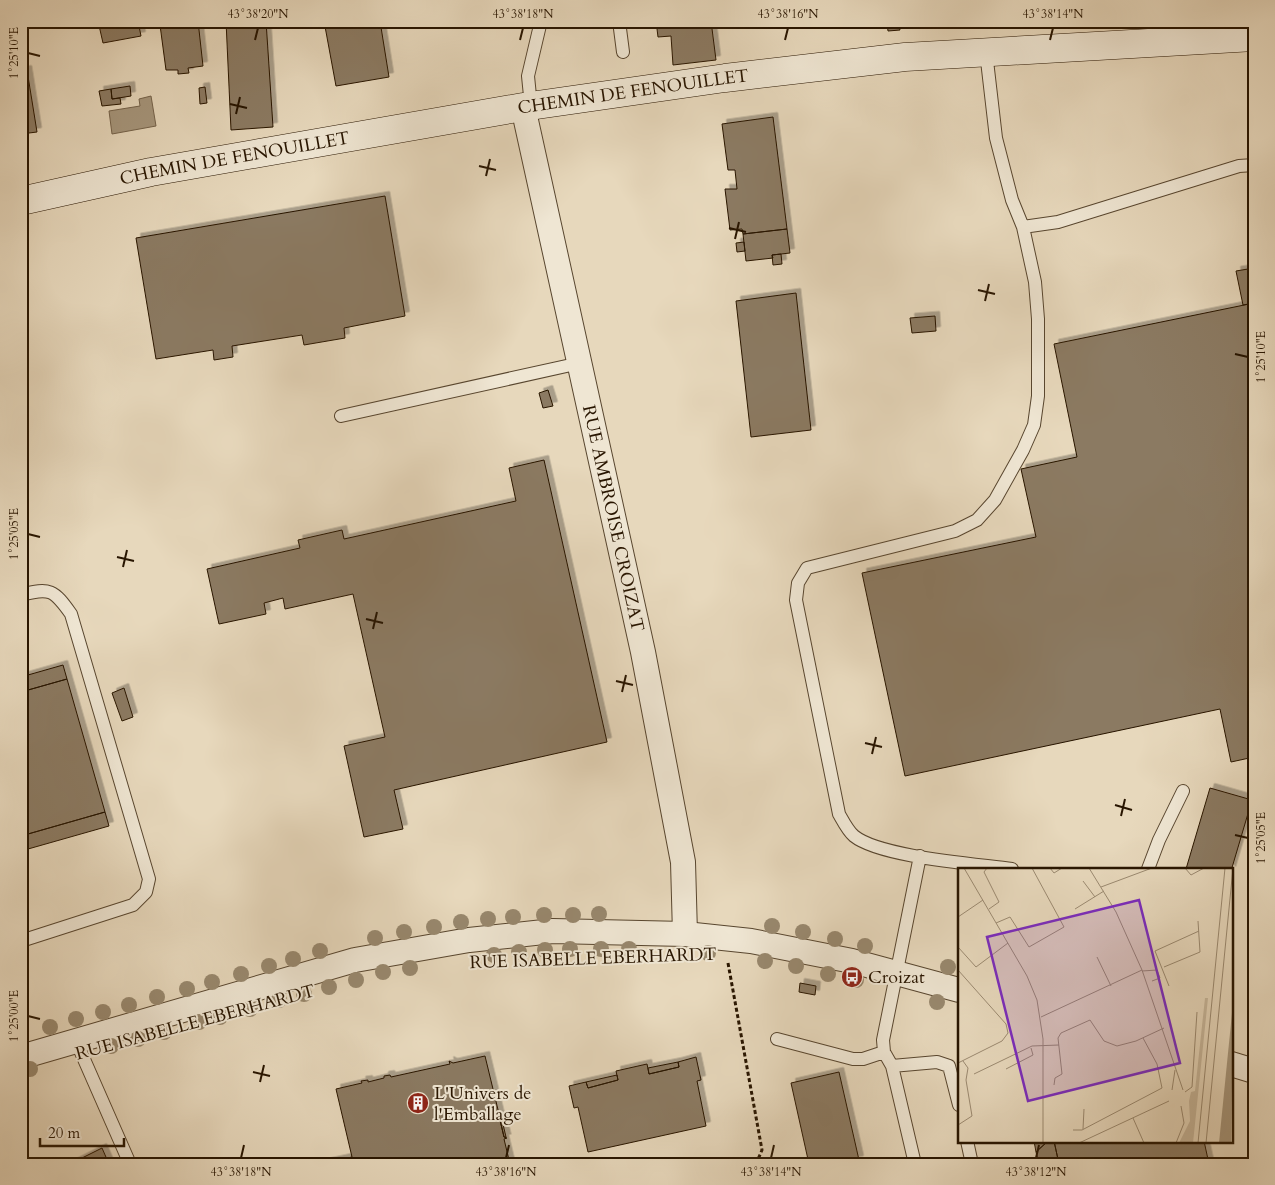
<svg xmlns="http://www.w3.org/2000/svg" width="1275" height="1185" font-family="Cardo,serif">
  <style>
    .water { fill: #a6967c; stroke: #74624a }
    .building { fill: #8b7a62; stroke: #281500; filter: url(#shadow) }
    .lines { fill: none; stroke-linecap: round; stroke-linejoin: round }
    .lane-casing { stroke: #58462f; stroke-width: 14 }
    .street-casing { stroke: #58462f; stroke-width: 26 }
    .secondary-casing { stroke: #281500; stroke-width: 29 }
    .path { stroke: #281500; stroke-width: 3; stroke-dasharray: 4 2.5; stroke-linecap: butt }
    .lane { stroke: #efe6d3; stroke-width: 12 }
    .street { stroke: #efe6d3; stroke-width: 24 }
    .secondary { stroke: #efe6d3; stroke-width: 28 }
    .tree { fill: #98886e }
    .ticks { fill: none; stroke: #281500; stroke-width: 2 }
    .labels { text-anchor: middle; stroke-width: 4; stroke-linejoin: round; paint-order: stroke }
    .street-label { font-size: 18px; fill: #281500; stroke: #efe6d3 }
    .poi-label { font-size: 18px; fill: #281500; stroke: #efe6d3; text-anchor: start }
    .inset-road { fill: none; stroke: #9b8a71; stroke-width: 1 }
    .view { fill: #7b2cbf; fill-opacity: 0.15; stroke: #7b2cbf; stroke-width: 2.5 }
    .inset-edge { fill: none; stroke: #281500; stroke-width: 2.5 }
    .neatline { fill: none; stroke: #281500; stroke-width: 2 }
    .ticks-label { font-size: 12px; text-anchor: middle; fill: #281500 }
  </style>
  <defs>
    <filter id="shadow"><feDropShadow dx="4.5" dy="-4.5" stdDeviation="0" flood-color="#0004"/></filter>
  </defs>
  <rect width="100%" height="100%" fill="#e7d8bc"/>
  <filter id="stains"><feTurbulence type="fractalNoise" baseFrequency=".004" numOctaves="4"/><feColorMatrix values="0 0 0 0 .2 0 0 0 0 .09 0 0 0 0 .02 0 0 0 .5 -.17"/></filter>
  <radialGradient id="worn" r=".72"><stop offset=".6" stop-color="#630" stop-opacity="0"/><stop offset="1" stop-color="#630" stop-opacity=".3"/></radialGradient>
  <path class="water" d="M151 96 156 126 112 134 109 111 140 106 139 99Z"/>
  <path class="building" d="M98 21H138L141 36 103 43Z
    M198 21 203 66 188 68 189 73 178 74V70H166L160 25Z
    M226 21H266L273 127 231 130Z
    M324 21H380L389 77 336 86Z
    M656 21H711L716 60 673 65 671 36 658 37Z
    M898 22 900 30 888 31 887 23Z
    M27 70 37 132 21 134V71Z
    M130 86 131 96 112 99 111 89Z
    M205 87 207 103 200 104 199 88Z
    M111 89 112 99 120 98 121 104 102 106 99 91Z
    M773 117 787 229 743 234 742 229 730 230 725 189H737L735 170H728L722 124Z
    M385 196 405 316 344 328 345 338 304 345 302 335 232 346 233 357 214 360 213 350 156 359 136 238Z
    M787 229 790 253 772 255 773 258 746 261 743 234Z
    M744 242 745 251 737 252 736 243Z
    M781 254 782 264 773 265 772 255Z
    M1254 268V303L1243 305 1236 271Z
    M796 293 811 430 751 437 736 301Z
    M1254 303V757L1231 762 1220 709 905 776 862 573 1036 537 1021 469 1077 457 1054 344Z
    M935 316 936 331 912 333 910 318Z
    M548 390 553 406 543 408 539 393Z
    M544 460 607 742 394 790 403 829 364 837 344 746 385 737 353 594 285 609 283 598 264 603 266 614 219 624 207 569 300 548 298 540 342 530 344 539 516 501 509 468Z
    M63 665 67 679 21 692V677Z
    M67 679 105 812 21 836V692Z
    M124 688 133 717 122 721 112 693Z
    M1210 788 1252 800 1231 871V869H1186Z
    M105 812 109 826 21 851V836Z
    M800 983 816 986 815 995 799 992Z
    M485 1056 500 1118 502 1117 500 1120 504 1137 507 1138 504 1139 510 1164H319L352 1157 336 1089 362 1083 361 1081 368 1080V1082L384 1078V1076L390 1075 391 1077 450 1064 449 1061 453 1063Z
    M696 1057 701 1080 697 1081 706 1126 588 1152 578 1107 574 1108 569 1086 586 1082 588 1088 618 1080 616 1071 647 1064 649 1074 679 1067 678 1062Z
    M678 1062 679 1067 649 1074 648 1068Z
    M839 1072 859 1160 840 1164H809L791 1083Z
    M617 1075 618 1080 588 1088 586 1082Z
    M500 1120H502L506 1137H504Z
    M1034 1141H1048L1036 1152Z
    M1048 1141H1054L1059 1164H1039L1036 1152Z
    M1054 1141H1204L1209 1164H1059Z
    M102 1148 109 1164H70Z"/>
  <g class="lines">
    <g class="lane-casing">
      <path id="lane" d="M619 21 623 52
        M986 52 996 138 1012 200 1023 227 1035 282 1038 319V396L1034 425 1023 450 995 500 977 520 955 531 807 568 798 583 796 600 839 814C843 821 848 831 854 836 880 857 976 864 1012 869
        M531 106 528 76 541 21
        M1023 227 1058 222 1239 166 1254 165
        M341 416 580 363
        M21 595C50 587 54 590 71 614L149 879 146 892 133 905 21 941
        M1148 869 1159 840 1183 791
        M777 1039 853 1059H863L884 1052
        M76 1041 130 1164
        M892 1066 937 1062 949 1066 959 1105
        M967 1141 972 1164
        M915 1164 892 1066 884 1052 883 1040 920 856"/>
    </g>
    <g class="street-casing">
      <g id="street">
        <path id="s1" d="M523 107 643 652 683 862 685 934"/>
        <path d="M21 1057 355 960 469 940 553 931 685 934 751 941 852 961 959 990"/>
        <path d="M1231 1064 1254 1071"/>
      </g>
    </g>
    <g class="secondary-casing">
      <g id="secondary">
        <path id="s2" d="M21 201 151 172 523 107 725 78 905 57 1254 37"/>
      </g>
    </g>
    <path class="path" d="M728 963 762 1150 756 1164"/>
    <use href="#lane" class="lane"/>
    <use href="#street" class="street"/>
    <use href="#secondary" class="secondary"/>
  </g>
  <g class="tree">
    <circle cx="599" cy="914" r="8"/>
    <circle cx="544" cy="915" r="8"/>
    <circle cx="573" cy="915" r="8"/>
    <circle cx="513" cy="917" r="8"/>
    <circle cx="488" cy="919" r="8"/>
    <circle cx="461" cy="922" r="8"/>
    <circle cx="772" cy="926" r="8"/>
    <circle cx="434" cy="927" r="8"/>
    <circle cx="404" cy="932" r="8"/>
    <circle cx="803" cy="932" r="8"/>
    <circle cx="375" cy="938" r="8"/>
    <circle cx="835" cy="939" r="8"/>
    <circle cx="865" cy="946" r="8"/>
    <circle cx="570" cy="949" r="8"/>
    <circle cx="601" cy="949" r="8"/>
    <circle cx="629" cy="949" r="8"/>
    <circle cx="545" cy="950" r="8"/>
    <circle cx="320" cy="951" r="8"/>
    <circle cx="519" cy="952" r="8"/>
    <circle cx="708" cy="953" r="8"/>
    <circle cx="494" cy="955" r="8"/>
    <circle cx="293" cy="959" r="8"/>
    <circle cx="765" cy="961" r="8"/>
    <circle cx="269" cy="966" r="8"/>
    <circle cx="796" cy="966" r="8"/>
    <circle cx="948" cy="967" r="8"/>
    <circle cx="410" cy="968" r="8"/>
    <circle cx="383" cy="972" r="8"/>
    <circle cx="241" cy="974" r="8"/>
    <circle cx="828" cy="974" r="8"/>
    <circle cx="356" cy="980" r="8"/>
    <circle cx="856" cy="980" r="8"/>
    <circle cx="212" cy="982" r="8"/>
    <circle cx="329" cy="987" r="8"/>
    <circle cx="187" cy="989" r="8"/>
    <circle cx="304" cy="994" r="8"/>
    <circle cx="157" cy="997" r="8"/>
    <circle cx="279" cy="1000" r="8"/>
    <circle cx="937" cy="1002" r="8"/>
    <circle cx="129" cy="1005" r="8"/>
    <circle cx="250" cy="1009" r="8"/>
    <circle cx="103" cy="1012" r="8"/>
    <circle cx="220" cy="1017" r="8"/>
    <circle cx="76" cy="1019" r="8"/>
    <circle cx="199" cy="1022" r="8"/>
    <circle cx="50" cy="1027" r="8"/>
    <circle cx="164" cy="1032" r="8"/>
    <circle cx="138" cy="1039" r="8"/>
    <circle cx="111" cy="1046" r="8"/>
    <circle cx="30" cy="1069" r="8"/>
  </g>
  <path class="ticks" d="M255 40 258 28M520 40 523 28M785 40 788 28M1050 40 1053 28M28 53 40 56M230 104 247 108M236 114 240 97M479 166 496 170M486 176 490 159M729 228 746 232M735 239 739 222M978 290 995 294M985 301 989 284M1235 354 1248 357M28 534 40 537M117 557 134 561M123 567 127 550M366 619 383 623M373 629 377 612M616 681 633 685M622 692 626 675M865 743 882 747M872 754 876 737M1115 805 1132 810M1121 816 1125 799M1235 835 1248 838M28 1016 40 1019M253 1072 270 1076M260 1082 264 1065M241 1158 244 1145M506 1158 509 1145M771 1158 774 1145M1036 1158 1039 1145"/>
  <defs>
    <g id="bus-disc" transform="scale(1.125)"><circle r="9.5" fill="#8f2418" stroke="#efe6d3"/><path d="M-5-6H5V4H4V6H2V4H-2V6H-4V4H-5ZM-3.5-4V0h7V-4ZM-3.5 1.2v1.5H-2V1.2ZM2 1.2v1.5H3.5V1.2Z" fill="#fff"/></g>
    <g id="building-disc" transform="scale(1.125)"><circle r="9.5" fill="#8f2418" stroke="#efe6d3"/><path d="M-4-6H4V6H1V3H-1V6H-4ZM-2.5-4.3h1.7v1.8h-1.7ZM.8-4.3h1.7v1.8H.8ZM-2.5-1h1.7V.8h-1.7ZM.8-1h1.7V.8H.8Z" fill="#fff"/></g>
  </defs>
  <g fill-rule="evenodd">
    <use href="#bus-disc" x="852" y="977"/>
    <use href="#building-disc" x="418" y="1103"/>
  </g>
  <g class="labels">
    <g class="street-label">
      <text dy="6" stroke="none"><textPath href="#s2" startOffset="622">CHEMIN DE FENOUILLET</textPath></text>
      <text dy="6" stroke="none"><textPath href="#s2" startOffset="218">CHEMIN DE FENOUILLET</textPath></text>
      <text dy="6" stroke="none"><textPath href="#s1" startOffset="421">RUE AMBROISE CROIZAT</textPath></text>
      <text transform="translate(593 958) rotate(-2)" y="6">RUE ISABELLE EBERHARDT</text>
      <text transform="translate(195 1022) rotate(-15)" y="6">RUE ISABELLE EBERHARDT</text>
    </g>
    <g class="poi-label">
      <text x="868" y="983">Croizat</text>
      <text x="434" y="1099">L'Univers de<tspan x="434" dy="21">l'Emballage</tspan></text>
    </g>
  </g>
  <g transform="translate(958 868)">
    <rect width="275" height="275" fill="#e7d8bc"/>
    <path d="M247 130H250L235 275H221L232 253 231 233 233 224 237 223Z" fill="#c7b79c"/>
    <path d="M275 135 273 275H261Z" fill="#a6967c"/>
    <path class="inset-road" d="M6 0 69 108 79 132 85 171V275M29 0 26 4 41 34 31 41M92 0 96 5 104 0M131 0 158 44 184 102 225 222M227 0 233 7 246 0M125 13 137 29M143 19 194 0M117 41 146 23M0 49 25 32M38 55 52 49 71 79 106 59 74 0M0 79 18 99 50 75M139 89 153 118M206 99 242 84 240 53M0 102 48 156 50 165 44 173 0 195M184 103 199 102 202 110 194 113M211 118 197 83 241 63M83 149 184 102M48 201 75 187 73 180M16 206 74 178 101 177M96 217 97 210 104 206 100 170 103 165 132 152 146 173 159 178 178 173 206 160M214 222 217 202M227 224 234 219 239 144M175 250 186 275M0 257 14 248 8 212 10 200 5 193M125 261 126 241M115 262H124L204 220 199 196 185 170M121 275 211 233M218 275 226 255 223 238M240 275 267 0M248 275 275 0"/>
    <path class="view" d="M181 32 222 195 70 233 29 69Z"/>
    <rect width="275" height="275" class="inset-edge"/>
  </g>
  <rect width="1275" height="1185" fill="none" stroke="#e7d8bc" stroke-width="55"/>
  <path d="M40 1138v8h84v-8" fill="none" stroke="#281500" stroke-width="2.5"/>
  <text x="48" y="1138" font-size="15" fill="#281500" stroke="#efe6d3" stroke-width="4" paint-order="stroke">20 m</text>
  <rect x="28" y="28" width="1220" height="1130" class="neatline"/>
  <g class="ticks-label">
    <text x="258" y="18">43°38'20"N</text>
    <text x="523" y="18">43°38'18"N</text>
    <text x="788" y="18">43°38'16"N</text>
    <text x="1053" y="18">43°38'14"N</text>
    <text transform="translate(14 53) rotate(-90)" y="4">1°25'10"E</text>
    <text transform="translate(1261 357) rotate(-90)" y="4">1°25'10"E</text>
    <text transform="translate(14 534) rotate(-90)" y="4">1°25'05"E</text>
    <text transform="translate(1261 838) rotate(-90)" y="4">1°25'05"E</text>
    <text transform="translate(14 1016) rotate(-90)" y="4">1°25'00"E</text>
    <text x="241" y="1176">43°38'18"N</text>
    <text x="506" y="1176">43°38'16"N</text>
    <text x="771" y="1176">43°38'14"N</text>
    <text x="1036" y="1176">43°38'12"N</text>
  </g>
  <rect width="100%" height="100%" filter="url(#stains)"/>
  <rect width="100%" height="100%" fill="url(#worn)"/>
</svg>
